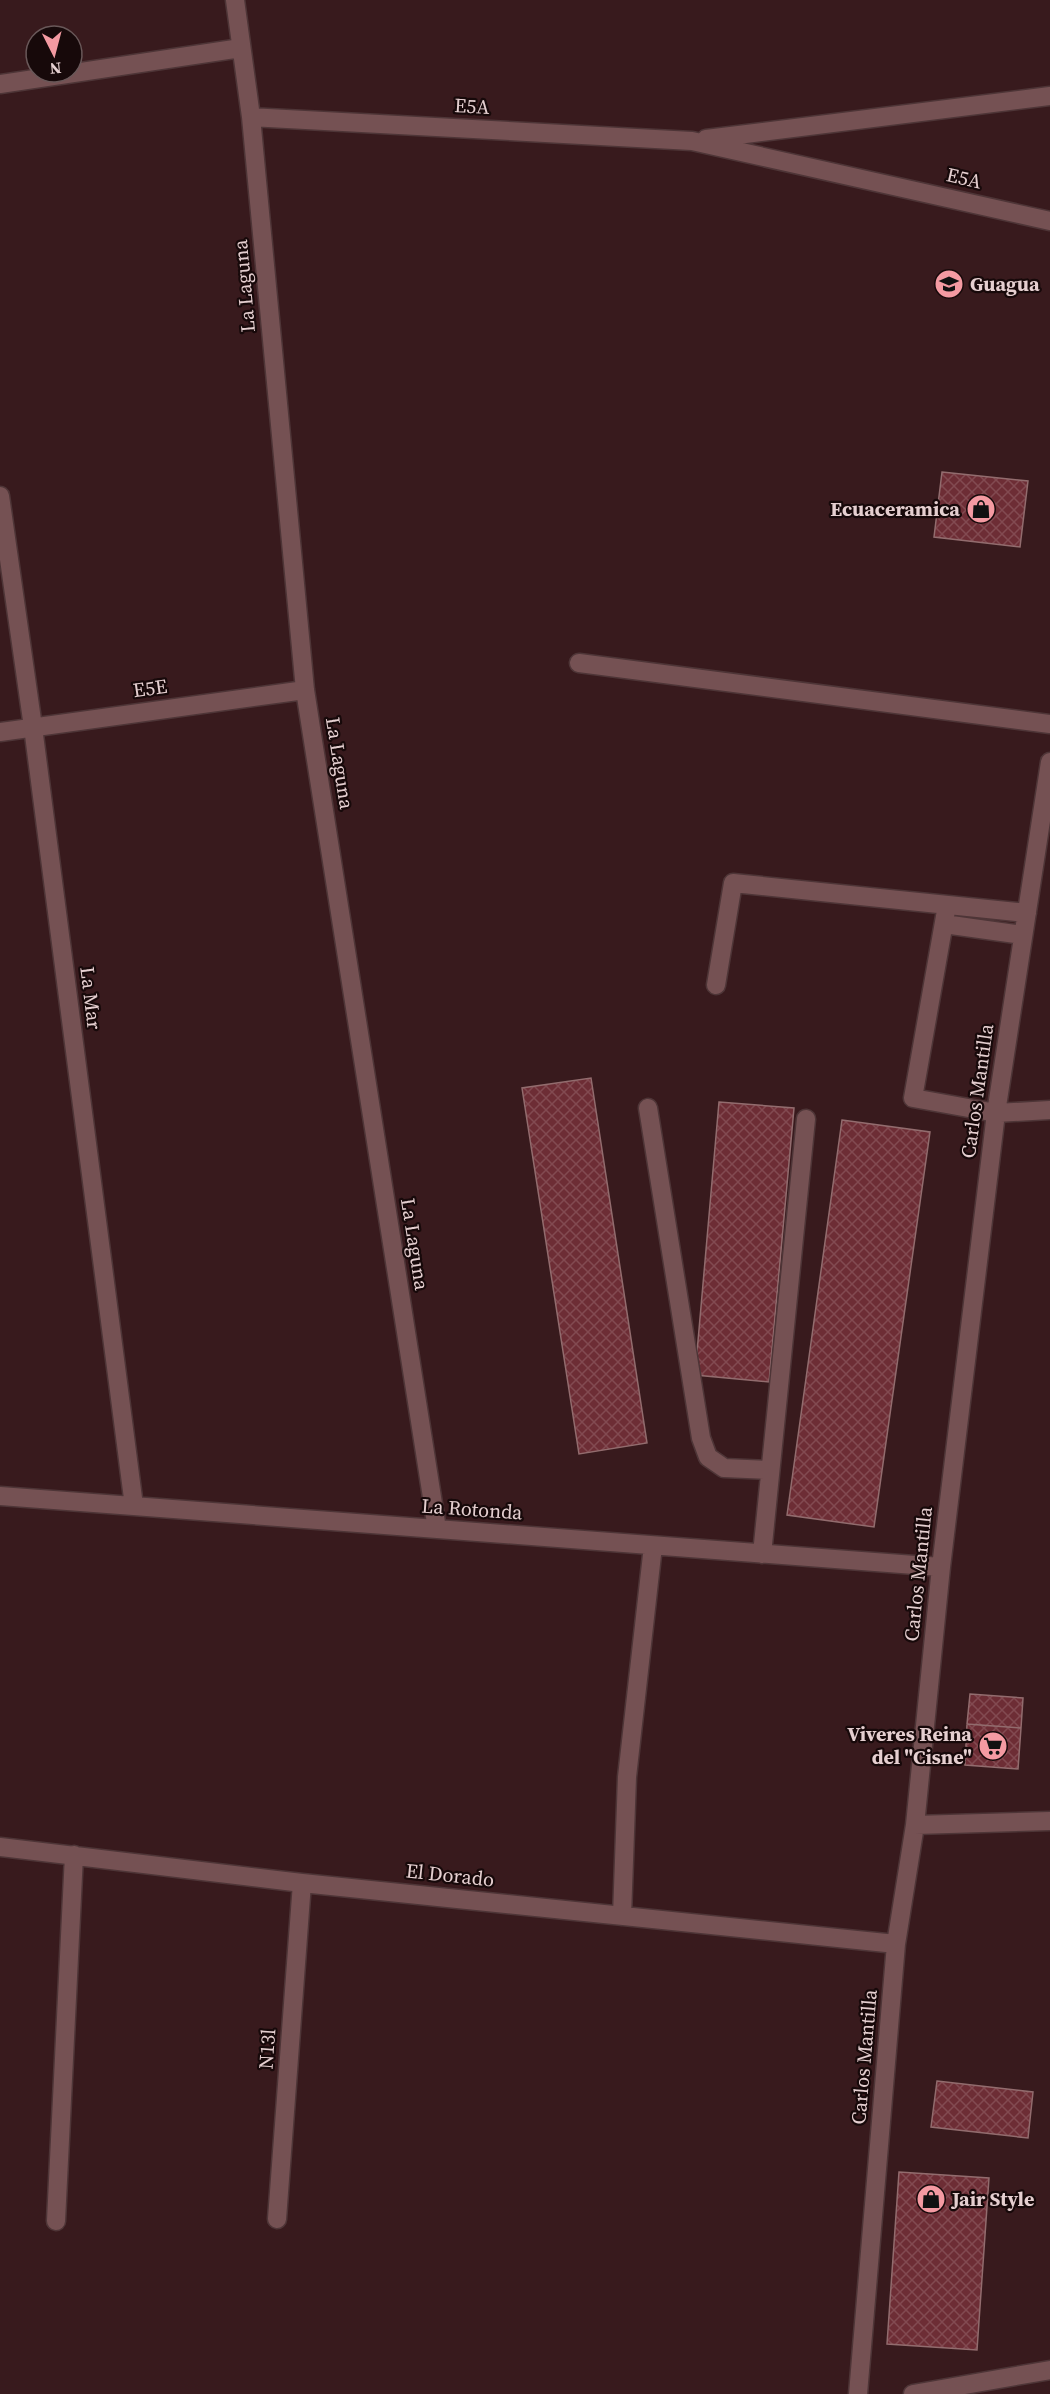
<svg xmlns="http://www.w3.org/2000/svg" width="1050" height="2394" font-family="'Source Serif 4',serif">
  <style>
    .building { fill: url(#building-cross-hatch); stroke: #926c6e; stroke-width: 1.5 }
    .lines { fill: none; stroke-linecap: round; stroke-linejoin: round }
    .minor-casing { stroke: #4e3537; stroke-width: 21 }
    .minor { stroke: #755153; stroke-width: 18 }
    .labels { text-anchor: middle; stroke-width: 4.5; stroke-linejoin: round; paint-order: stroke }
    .street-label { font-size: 20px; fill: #e5cfd0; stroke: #17090a }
    .poi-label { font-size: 20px; font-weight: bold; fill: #e5cfd0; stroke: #17090a; text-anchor: start }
  </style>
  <defs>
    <pattern id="building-cross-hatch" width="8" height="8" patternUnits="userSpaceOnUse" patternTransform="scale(1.5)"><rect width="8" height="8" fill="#6d2d35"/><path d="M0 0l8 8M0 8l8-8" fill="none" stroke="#824a51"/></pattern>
  </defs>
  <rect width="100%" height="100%" fill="#381a1d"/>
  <path class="building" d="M942 472 1028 481 1020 547 934 537Z
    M591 1078 647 1443 579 1454 522 1088Z
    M719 1102 794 1108 769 1382 695 1375Z
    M842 1120 930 1132 874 1527 787 1515Z
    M970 1694 1023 1698 1021 1728 967 1724Z
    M967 1724 1021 1728 1018 1769 965 1765Z
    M937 2081 1033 2092 1028 2138 931 2127Z
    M899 2172 989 2178 977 2350 887 2344Z"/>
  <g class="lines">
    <g class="minor-casing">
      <path id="minor" d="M235 0 251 117 305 690 437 1529
        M0 84 241 48
        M251 117 692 141 1050 221
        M706 139 1050 96
        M0 496 33 727 134 1506
        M579 663 1050 724
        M0 732 305 690
        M947 905 913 1098 996 1113 1050 1110
        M944 924 1023 935
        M716 985 733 883 1027 913
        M648 1108 701 1438 708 1457 724 1468 770 1470
        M0 1496 941 1567
        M762 1554 806 1119
        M915 1825 1050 1821
        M0 1847 302 1883 896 1944
        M622 1916 627 1777 653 1546
        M277 2219 302 1883
        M56 2221 74 1855
        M858 2394 896 1944 915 1825 941 1567 996 1113 1050 762
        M913 2394 1050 2370"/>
    </g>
    <use href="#minor" class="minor"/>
  </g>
  <defs>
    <g id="school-disc" transform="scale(1.5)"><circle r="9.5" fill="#f49aa2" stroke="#17090a"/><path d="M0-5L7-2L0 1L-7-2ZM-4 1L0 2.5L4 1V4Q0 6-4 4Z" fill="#111"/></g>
    <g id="shop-disc" transform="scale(1.5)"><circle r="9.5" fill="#f49aa2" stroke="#17090a"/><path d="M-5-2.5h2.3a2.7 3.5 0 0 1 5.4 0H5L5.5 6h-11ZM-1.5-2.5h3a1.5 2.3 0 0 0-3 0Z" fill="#111"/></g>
    <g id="supermarket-disc" transform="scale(1.5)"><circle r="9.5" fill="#f49aa2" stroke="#17090a"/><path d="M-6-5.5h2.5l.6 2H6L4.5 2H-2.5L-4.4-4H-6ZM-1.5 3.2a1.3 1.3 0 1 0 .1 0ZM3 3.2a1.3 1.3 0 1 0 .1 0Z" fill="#111"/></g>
  </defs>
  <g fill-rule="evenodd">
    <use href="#school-disc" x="949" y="284"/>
    <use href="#shop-disc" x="981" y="509"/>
    <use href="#supermarket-disc" x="993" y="1746"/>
    <use href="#shop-disc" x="931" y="2199"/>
  </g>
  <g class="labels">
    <g class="street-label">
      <text transform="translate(472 106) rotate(3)" y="7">E5A</text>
      <text transform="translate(964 178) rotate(13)" y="7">E5A</text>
      <text transform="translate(244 286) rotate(-95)" y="7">La Laguna</text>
      <text transform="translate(150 688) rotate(-8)" y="7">E5E</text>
      <text transform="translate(340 763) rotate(81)" y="7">La Laguna</text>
      <text transform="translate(91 998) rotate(83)" y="7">La Mar</text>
      <text transform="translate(977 1091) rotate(-82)" y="7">Carlos Mantilla</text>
      <text transform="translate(415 1244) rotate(81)" y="7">La Laguna</text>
      <text transform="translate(472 1509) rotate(4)" y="7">La Rotonda</text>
      <text transform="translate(918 1574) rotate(-84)" y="7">Carlos Mantilla</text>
      <text transform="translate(450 1875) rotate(6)" y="7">El Dorado</text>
      <text transform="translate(267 2049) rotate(-86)" y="7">N13l</text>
      <text transform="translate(864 2057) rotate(-85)" y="7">Carlos Mantilla</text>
    </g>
    <g class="poi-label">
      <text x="970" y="291">Guagua</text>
      <text x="960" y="516" text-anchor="end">Ecuaceramica</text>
      <text x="972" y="1741" text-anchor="end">Viveres Reina<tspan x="972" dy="23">del "Cisne"</tspan></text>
      <text x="952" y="2206">Jair Style</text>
    </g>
  </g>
  <g transform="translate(54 54) rotate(174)"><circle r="28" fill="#17090a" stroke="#695859" stroke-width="1.5"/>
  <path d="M0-4.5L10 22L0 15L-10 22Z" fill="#f49aa2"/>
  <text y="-9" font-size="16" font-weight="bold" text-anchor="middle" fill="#e5cfd0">N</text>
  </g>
</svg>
